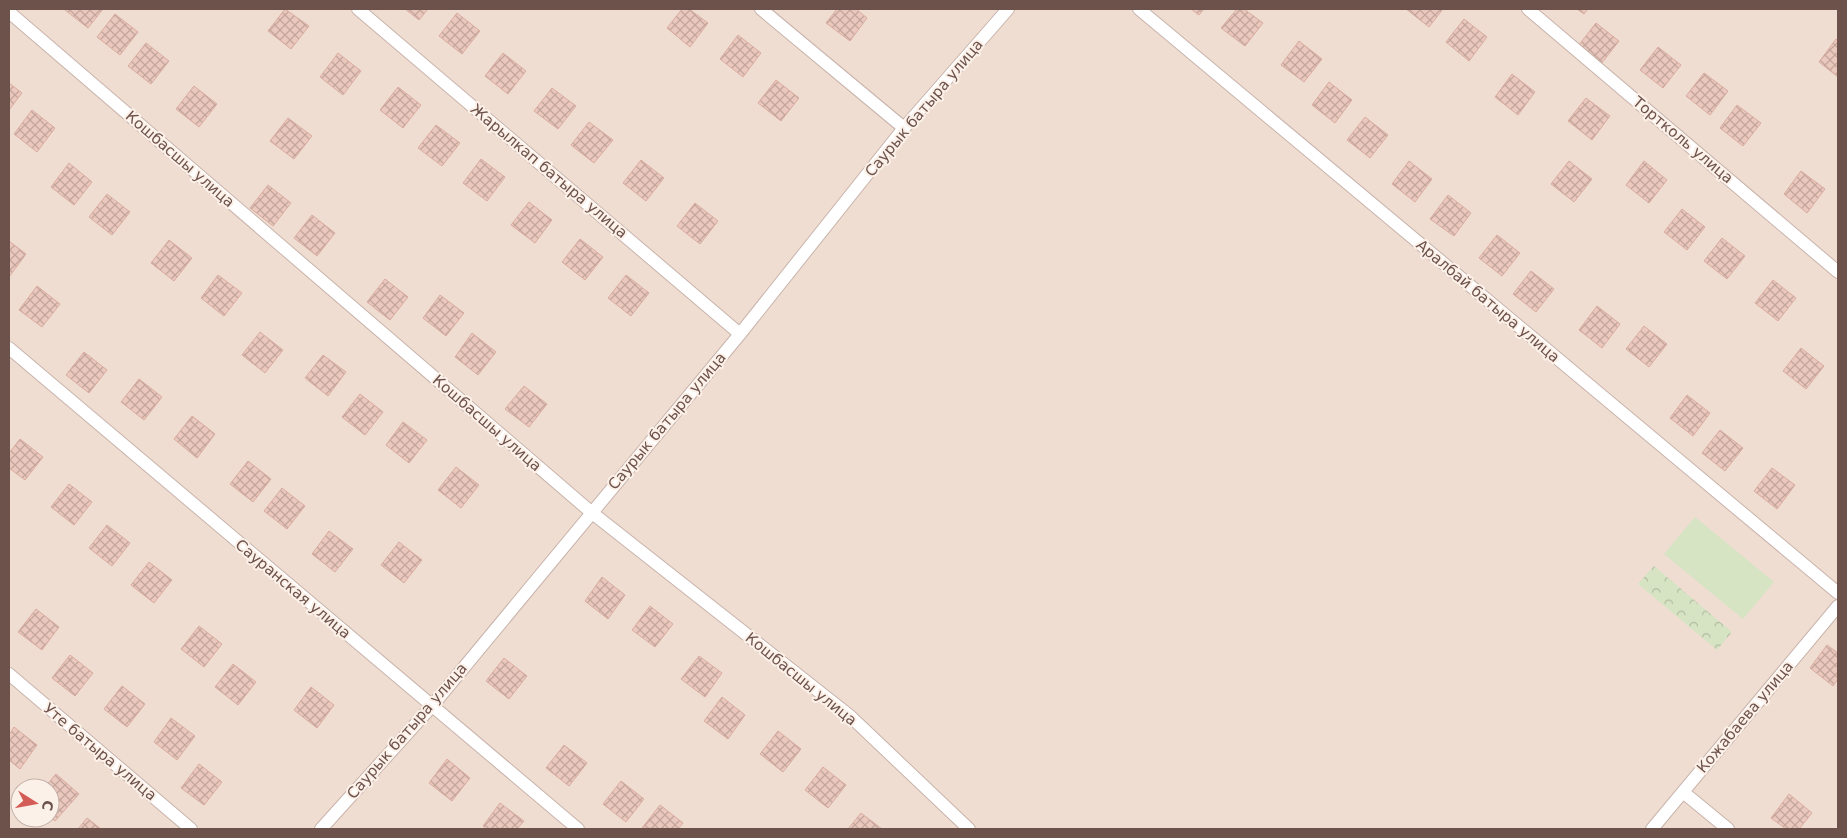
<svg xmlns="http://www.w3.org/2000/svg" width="1847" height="838" font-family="'DejaVu Sans',sans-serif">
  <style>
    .residential { fill: #efddd2; fill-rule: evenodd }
    .park { fill: url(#park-crowns) }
    .pitch { fill: #d6e4c3 }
    .building { fill: url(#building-cross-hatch); stroke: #dbaca0 }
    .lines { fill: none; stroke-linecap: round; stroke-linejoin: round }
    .minor-casing { stroke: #c8b3ab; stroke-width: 14 }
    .minor { stroke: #fff; stroke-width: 12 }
    .labels { text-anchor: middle; stroke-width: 4; stroke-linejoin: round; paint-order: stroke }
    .street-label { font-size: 15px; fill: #6d524c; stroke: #fcf1e8 }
  </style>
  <defs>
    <pattern id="park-crowns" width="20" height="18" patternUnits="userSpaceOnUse" patternTransform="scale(1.25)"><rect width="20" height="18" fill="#d6e4c3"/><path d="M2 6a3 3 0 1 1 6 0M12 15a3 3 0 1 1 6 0" fill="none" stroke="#b2bba1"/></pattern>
    <pattern id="building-cross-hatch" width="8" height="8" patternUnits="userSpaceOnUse" patternTransform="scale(1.25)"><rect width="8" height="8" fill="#ebc8bd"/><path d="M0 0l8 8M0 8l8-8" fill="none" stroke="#c3a59c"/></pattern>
  </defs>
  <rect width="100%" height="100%" fill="#f9ece2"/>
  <path class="residential" d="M9 9H1838V829H9ZM20 788H50V818H20Z"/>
  <path class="park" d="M1654 566 1732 632 1717 650 1638 584Z"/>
  <path class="pitch" d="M1695 517 1774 582 1743 619 1664 554Z"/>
  <path class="building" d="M66 9H103L88 28 65 10Z
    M285 9 309 26 291 49 268 31Z
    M405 9H428L419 20Z
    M682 9H689L708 23 690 47 667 28Z
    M837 9H856L867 18 850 41 826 23Z
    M1191 9H1204L1199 15Z
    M1237 9H1244L1263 23 1245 46 1221 28Z
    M1406 9H1443L1429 27Z
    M1577 9H1588L1584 14Z
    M457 13 480 31 462 54 439 36Z
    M115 14 138 32 120 55 97 37Z
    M1464 19 1487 37 1469 61 1446 42Z
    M1596 23 1619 41 1601 64 1578 46Z
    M738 35 761 53 743 77 720 59Z
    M1836 39 1838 40V77L1819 62Z
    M1299 41 1322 59 1304 82 1281 65Z
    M146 43 169 61 151 84 128 66Z
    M1658 47 1681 65 1663 88 1640 70Z
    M338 53 361 71 343 95 320 77Z
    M503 53 526 71 508 94 485 76Z
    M1704 73 1728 91 1710 115 1686 96Z
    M1512 74 1535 92 1518 115 1495 97Z
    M776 80 799 98 781 121 758 103Z
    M1329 82 1352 100 1335 123 1312 105Z
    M9 83 22 93 9 110Z
    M194 86 217 104 199 127 176 109Z
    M398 87 421 105 403 128 380 110Z
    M552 88 576 106 558 129 534 111Z
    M1586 98 1610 116 1592 140 1568 121Z
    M1737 105 1761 123 1743 146 1720 128Z
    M32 110 55 128 37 152 14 134Z
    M1365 117 1388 135 1370 158 1347 140Z
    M288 118 312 136 294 159 270 141Z
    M589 122 613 140 594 163 571 145Z
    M436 125 460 143 442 166 418 148Z
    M481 159 505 177 487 201 463 183Z
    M641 160 664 178 646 201 623 183Z
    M1409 161 1432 179 1415 202 1392 184Z
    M1569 161 1592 179 1574 202 1551 184Z
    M1644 161 1667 180 1649 203 1626 185Z
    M69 163 92 182 74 205 51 187Z
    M1801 171 1825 189 1807 213 1784 194Z
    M268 185 291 203 273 226 250 208Z
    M107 194 130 212 112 235 89 217Z
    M1448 195 1471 213 1454 236 1430 219Z
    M529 202 552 220 535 243 511 225Z
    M695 203 718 221 700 244 677 226Z
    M1682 209 1705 227 1687 250 1664 232Z
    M312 215 335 233 317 256 294 238Z
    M1497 235 1520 253 1502 276 1479 258Z
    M1722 238 1745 256 1727 279 1704 261Z
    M580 239 603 257 585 280 562 262Z
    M169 240 192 258 174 281 151 263Z
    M9 241 26 254 9 277Z
    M1531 271 1554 289 1536 312 1513 294Z
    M218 275 242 293 224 316 201 298Z
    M626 275 649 293 631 316 608 298Z
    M385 279 408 297 390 320 367 302Z
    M1773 280 1796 298 1778 321 1755 303Z
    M37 286 60 304 42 327 19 310Z
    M440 295 464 313 446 336 423 318Z
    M1597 306 1620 324 1602 348 1579 330Z
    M1644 326 1667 344 1649 367 1626 349Z
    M260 332 283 350 265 373 242 355Z
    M472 333 496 352 478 375 455 357Z
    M1801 348 1824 366 1806 389 1783 371Z
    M84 352 107 370 89 393 66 375Z
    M323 355 346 372 328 396 305 378Z
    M139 379 162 397 144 420 121 402Z
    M524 386 547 404 529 427 505 409Z
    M360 394 383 412 365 435 342 417Z
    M1687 395 1710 413 1693 436 1670 418Z
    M192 416 215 434 197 458 174 439Z
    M403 422 427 440 409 463 386 445Z
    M1720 430 1743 448 1725 471 1702 453Z
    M20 439 43 457 25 480 9 468V453Z
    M248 461 271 479 253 502 230 484Z
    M456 467 479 485 461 508 438 490Z
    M1772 468 1795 485 1777 509 1754 491Z
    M69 484 92 502 74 525 51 507Z
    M282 488 305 506 287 529 264 511Z
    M107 525 130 543 112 566 89 548Z
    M329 531 353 549 335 572 312 554Z
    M399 542 422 560 404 583 381 565Z
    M149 562 172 580 154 603 131 585Z
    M602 577 625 595 608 619 585 601Z
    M650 606 673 624 655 647 632 630Z
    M36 609 59 627 42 650 18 632Z
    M199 626 222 644 204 667 181 649Z
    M1827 645 1838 653V679L1833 686 1810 668Z
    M70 655 93 673 75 696 52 678Z
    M699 656 722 673 705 697 681 679Z
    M504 658 527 676 509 699 486 681Z
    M233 664 256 682 238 705 215 687Z
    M122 686 145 704 127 727 104 709Z
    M311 687 334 705 317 728 294 710Z
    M722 697 745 715 728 739 704 721Z
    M171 718 195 736 177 760 154 742Z
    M14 727 37 745 20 769 9 760V735Z
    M778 731 801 749 783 772 760 754Z
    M564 745 587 763 569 786 546 768Z
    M447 759 470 778 452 801 429 783Z
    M199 764 222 782 204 805 181 788Z
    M823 767 846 785 828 808 805 790Z
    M56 774 79 794 55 821 50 817V788H44Z
    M621 781 644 799 626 822 603 804Z
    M1789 794 1812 813 1799 829H1786L1771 818Z
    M500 803 524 821 517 829H486L483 826Z
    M660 805 683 823 678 829 642 828Z
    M861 813 882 829H848Z
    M87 818 101 829H78Z"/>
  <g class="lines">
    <g class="minor-casing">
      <path id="minor" d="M358 9 740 334
        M761 9 904 128
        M1139 9 1838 593
        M1528 9 1838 272
        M9 12 591 512 850 716 969 829
        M9 348 578 829
        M9 674 191 829
        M1683 792 1728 829
        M321 829 432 706 740 334 904 128 1008 9
        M1652 829 1838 606"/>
    </g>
    <use href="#minor" class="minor"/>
  </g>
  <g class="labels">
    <g class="street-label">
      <text transform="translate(924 108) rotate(-50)" y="5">Саурык батыра улица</text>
      <text transform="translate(1683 140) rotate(40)" y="5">Тортколь улица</text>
      <text transform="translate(180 159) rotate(41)" y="5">Кошбасшы улица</text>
      <text transform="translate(549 171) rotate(40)" y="5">Жарылкап батыра улица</text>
      <text transform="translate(1488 301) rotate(40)" y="5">Аралбай батыра улица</text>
      <text transform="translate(667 421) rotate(-50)" y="5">Саурык батыра улица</text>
      <text transform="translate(487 423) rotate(41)" y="5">Кошбасшы улица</text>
      <text transform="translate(293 589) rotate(40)" y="5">Сауранская улица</text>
      <text transform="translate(801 679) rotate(39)" y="5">Кошбасшы улица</text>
      <text transform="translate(1745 717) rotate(-50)" y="5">Кожабаева улица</text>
      <text transform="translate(407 731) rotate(-49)" y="5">Саурык батыра улица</text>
      <text transform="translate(100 752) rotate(40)" y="5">Уте батыра улица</text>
    </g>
  </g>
  <rect width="1847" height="838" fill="none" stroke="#6d524c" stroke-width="20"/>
  <g transform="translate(35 803) rotate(101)"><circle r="24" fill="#fcf1e8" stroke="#c3b1aa"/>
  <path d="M0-4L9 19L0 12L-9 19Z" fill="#d45c56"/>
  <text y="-8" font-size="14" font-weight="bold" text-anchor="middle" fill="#6d524c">С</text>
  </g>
</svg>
